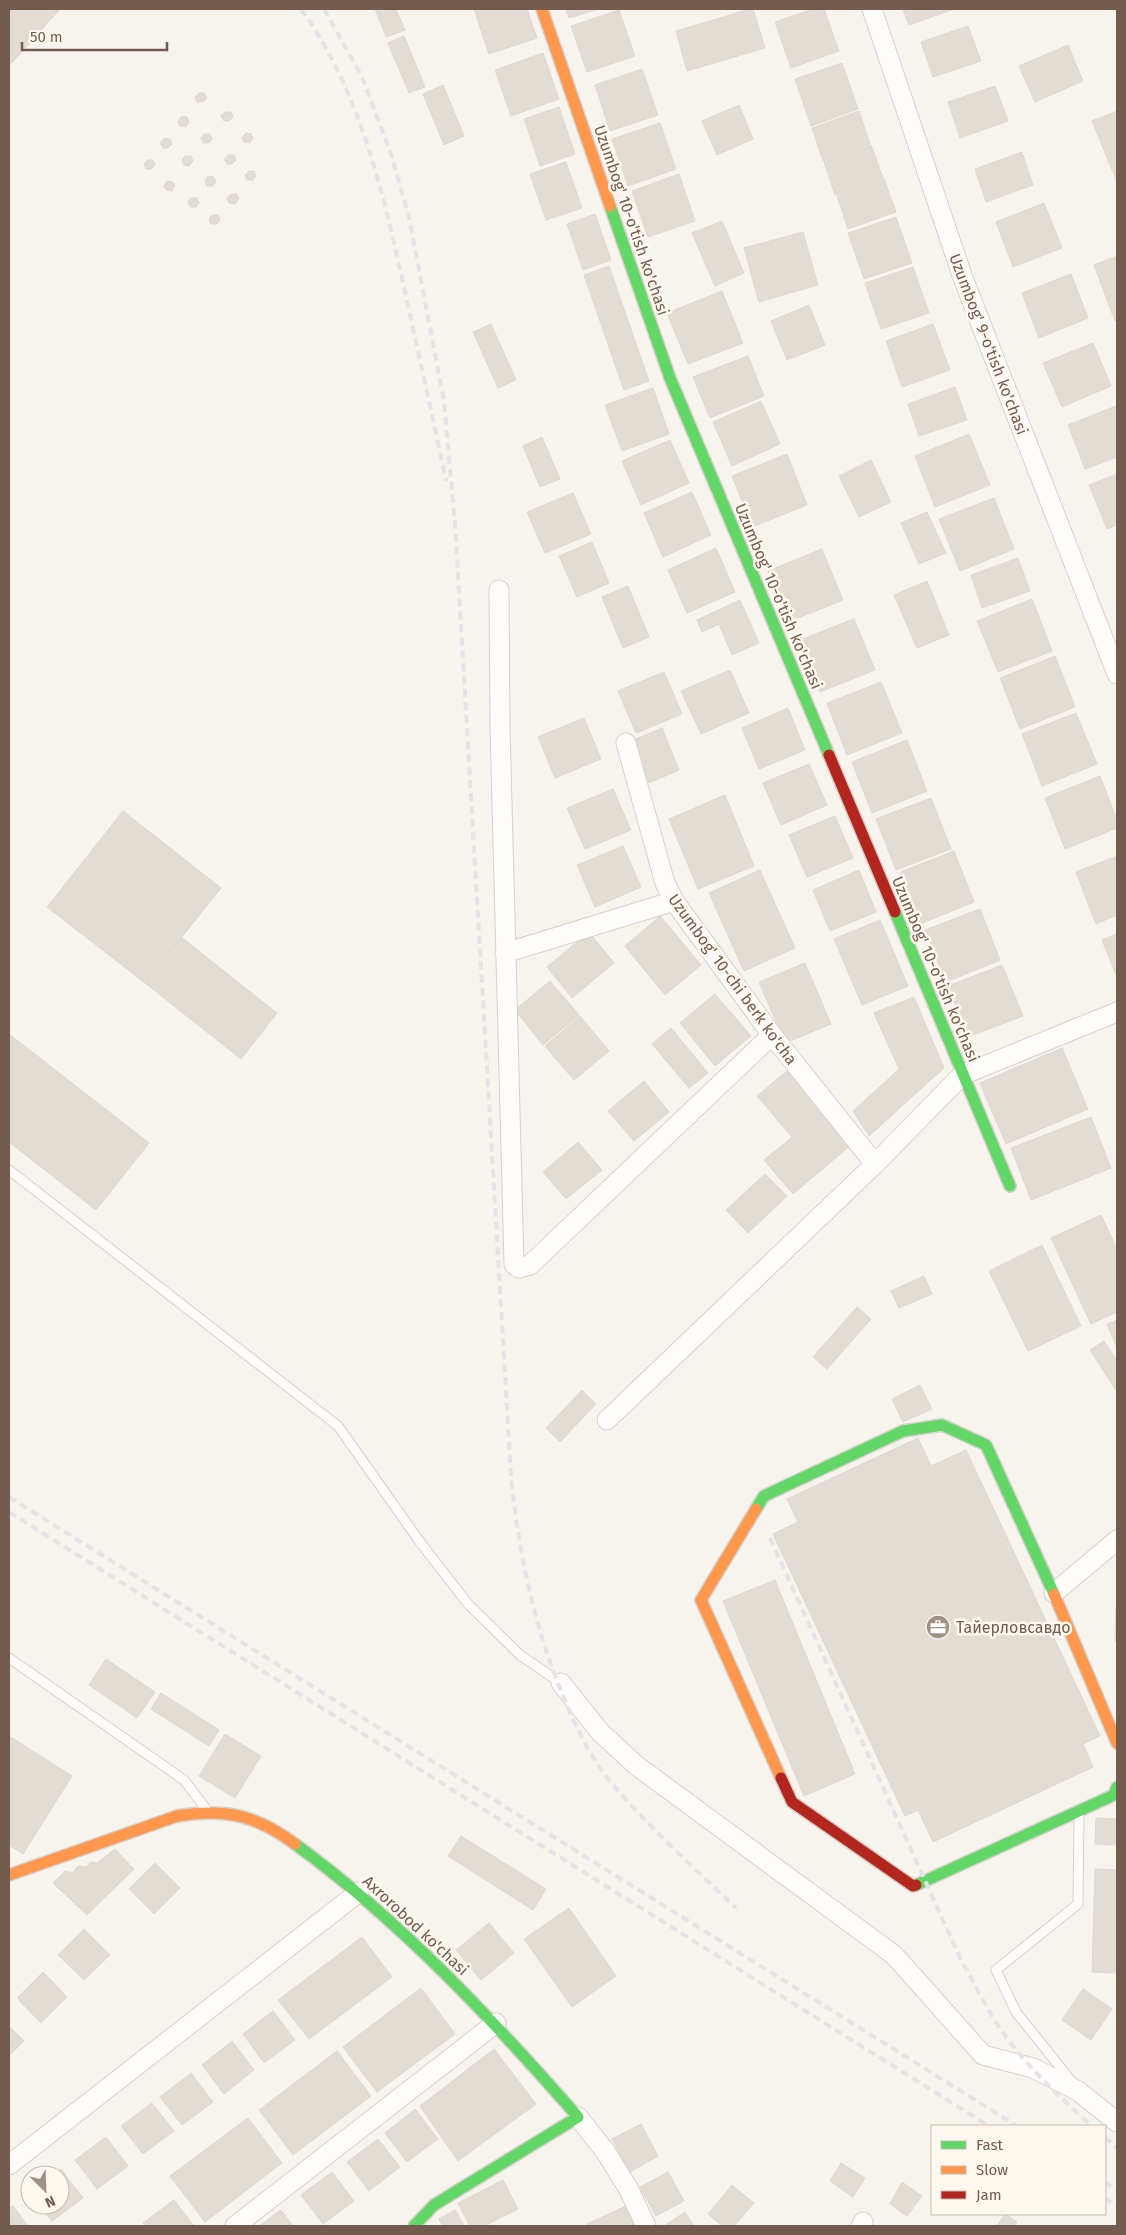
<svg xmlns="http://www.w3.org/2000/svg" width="1126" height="2235" font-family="'Fira Sans',sans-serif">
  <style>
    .building { fill: #e3dcd4; stroke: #dfd7d0 }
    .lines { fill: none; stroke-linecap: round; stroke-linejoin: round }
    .lane-casing { stroke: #d6d0cb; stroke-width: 11 }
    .street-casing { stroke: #d6d0cb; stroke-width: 21 }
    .fast-casing { stroke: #d7d0cb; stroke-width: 14 }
    .slow-casing { stroke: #d7d0cb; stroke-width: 14 }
    .jam-casing { stroke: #d7d0cb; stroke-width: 14 }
    .lane { stroke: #fefdfc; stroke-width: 9 }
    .street { stroke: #fefdfc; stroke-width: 19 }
    .fast { stroke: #63d668; stroke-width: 11 }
    .slow { stroke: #ff974d; stroke-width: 11 }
    .jam { stroke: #b3261e; stroke-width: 11 }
    .rail { stroke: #e5e3e4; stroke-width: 4; stroke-dasharray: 8 5; stroke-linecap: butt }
    .labels { text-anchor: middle; stroke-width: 5; stroke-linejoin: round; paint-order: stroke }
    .street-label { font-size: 16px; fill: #735b4e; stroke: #fef8ef }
    .poi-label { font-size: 16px; fill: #735b4e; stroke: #fef8ef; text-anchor: start }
  </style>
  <rect width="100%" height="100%" fill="#f7f3ed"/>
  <path class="building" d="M12 9H60L9 66V12Z
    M375 9H396L405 30 386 37Z
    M474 9H527L537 38 489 54Z
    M566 9H598L569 18Z
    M750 9H753L765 48 687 71 676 31Z
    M813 9H824L839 51 791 68 775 22Z
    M903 9H954L909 25Z
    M619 10 635 56 587 72 571 26Z
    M968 26 981 61 933 77 921 42Z
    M404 36 425 87 409 93 388 43Z
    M1068 45 1083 81 1035 102 1019 66Z
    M543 53 559 99 511 116 495 70Z
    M842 63 858 109 811 126 795 79Z
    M642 69 658 115 610 131 595 85Z
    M443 85 464 136 444 145 423 94Z
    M995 86 1008 121 960 138 948 102Z
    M199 93H204L207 98 203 102H197L195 97Z
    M739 105 753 139 717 155 702 121Z
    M559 107 575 154 540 166 524 119Z
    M859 111 870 144 823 161 812 128Z
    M1117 111V182L1092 121Z
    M225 112H231L233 117 229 121H224L221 116Z
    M181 117H187L189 122 186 127 180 126 178 122Z
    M660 123 676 169 628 186 612 139Z
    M246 133 251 134 253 138 250 143 244 142 242 138Z
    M204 134H210L212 139 209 143H203L201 138Z
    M164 138 170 139 172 144 168 148H163L160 143Z
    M871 145 883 178 835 195 824 162Z
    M1022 152 1033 185 986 202 975 169Z
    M228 155H234L236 160 232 164H227L224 159Z
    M185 156H191L193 161 189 166 184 165 182 160Z
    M147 160H153L155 165 151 169H146L144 164Z
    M566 162 582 208 546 220 530 174Z
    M249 171H254L256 176 253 180H247L245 175Z
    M679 174 695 221 648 237 632 191Z
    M208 176 214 177 216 182 213 186H207L205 181Z
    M884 179 896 212 848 229 837 196Z
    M167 181 173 182 175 186 172 191 166 190 164 186Z
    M231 194H237L239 199 235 204 229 203 227 199Z
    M191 198H197L199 203 196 207H190L188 202Z
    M1044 203 1062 248 1013 267 996 222Z
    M595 214 611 260 583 270 567 224Z
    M212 215H218L220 220 217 224H211L209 219Z
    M896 217 912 263 864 279 848 233Z
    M722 221 744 273 715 286 692 233Z
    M803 232 818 285 759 302 744 248Z
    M1117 256V320L1115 321 1094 265Z
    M609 266 649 381 624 390 584 275Z
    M913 267 929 313 881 329 865 283Z
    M1071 274 1088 318 1039 338 1022 293Z
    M722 291 743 343 688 364 667 313Z
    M809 305 825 345 787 360 771 321Z
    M491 324 516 380 498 388 473 332Z
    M933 324 950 370 902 387 886 341Z
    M1093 343 1111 386 1062 407 1043 363Z
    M748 356 764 396 710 418 693 377Z
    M955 387 967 420 919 436 908 404Z
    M653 388 669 434 622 451 605 405Z
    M761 401 780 444 732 466 713 422Z
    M1116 406 1117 457 1085 469 1068 425Z
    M969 434 990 485 935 507 915 456Z
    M542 437 560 479 540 487 523 446Z
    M670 440 689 483 641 505 622 461Z
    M787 454 807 505 752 527 732 476Z
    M871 460 891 502 859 517 839 476Z
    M1117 474V525L1107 529 1089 485Z
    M692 492 711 535 663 557 644 513Z
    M573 493 591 534 545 553 527 512Z
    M994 498 1014 549 960 571 939 519Z
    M927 512 946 553 919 564 901 523Z
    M592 542 609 583 577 597 559 556Z
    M716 548 735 592 687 613 668 570Z
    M822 549 843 600 788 622 768 571Z
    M1018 558 1030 591 982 608 971 575Z
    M927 581 949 635 917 648 894 595Z
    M628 586 649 637 623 648 602 597Z
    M1032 599 1052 651 998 672 977 621Z
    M740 600 759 643 732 655 719 624 702 632 697 620Z
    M854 619 875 670 820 692 800 640Z
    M1055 656 1075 707 1020 729 1000 678Z
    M730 670 749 713 701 734 681 691Z
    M664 672 682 714 636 733 618 691Z
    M881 682 902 733 847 755 827 703Z
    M788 708 805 750 759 769 742 728Z
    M1076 713 1097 764 1042 786 1022 734Z
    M584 718 601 759 555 778 538 737Z
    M662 728 679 770 649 783 631 741Z
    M907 740 927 791 872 813 852 762Z
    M809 764 827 805 781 825 763 783Z
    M1100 776 1117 820V828L1065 849 1045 798Z
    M613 789 631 830 585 849 567 808Z
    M725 795 754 866 698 889 669 819Z
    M931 798 951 849 896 870 876 819Z
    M123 811 221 888 145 983 47 907Z
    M835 816 853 858 807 877 789 835Z
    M623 846 641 887 595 907 577 865Z
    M954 851 974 902 920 924 900 872Z
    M1117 856V915L1096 924 1076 872Z
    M760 870 795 948 744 971 709 893Z
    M859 870 876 912 830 931 813 890Z
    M980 909 1000 960 946 982 925 930Z
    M660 916 701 965 665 995 625 946Z
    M880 920 908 986 862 1005 834 939Z
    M589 932 614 963 572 998 547 967Z
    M1117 934V977L1102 940Z
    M181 937 277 1013 241 1059 145 983Z
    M805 963 831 1024 785 1043 759 982Z
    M1002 965 1023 1016 968 1037 948 986Z
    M550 981 579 1015 543 1045 515 1010Z
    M715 994 751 1036 715 1066 680 1023Z
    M914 997 944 1068 869 1136 853 1111 899 1069 874 1013Z
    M580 1016 609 1051 574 1080 545 1046Z
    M671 1028 708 1073 689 1088 652 1044Z
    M9 1034 149 1143 96 1210 9 1142Z
    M1062 1048 1088 1109 1006 1144 980 1083Z
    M788 1070 851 1145 793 1194 764 1160 792 1137 757 1096Z
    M644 1081 669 1112 634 1141 608 1111Z
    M1091 1117 1111 1168 1031 1200 1011 1148Z
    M578 1142 602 1170 566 1199 543 1172Z
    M765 1174 787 1196 748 1233 726 1210Z
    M1101 1215 1117 1249V1312L1091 1324 1051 1238Z
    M1042 1245 1081 1326 1028 1351 989 1271Z
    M924 1276 932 1294 899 1308 891 1291Z
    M857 1307 871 1319 827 1369 813 1357Z
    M1117 1320V1348L1107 1324Z
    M1104 1341 1117 1361V1392L1090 1350Z
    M920 1385 932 1409 903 1422 892 1399Z
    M582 1390 596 1404 560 1442 546 1428Z
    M918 1438 931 1466 966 1450 1100 1736 1083 1744 1093 1767 933 1842 918 1810 905 1816 773 1534 798 1522 787 1499Z
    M775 1580 855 1774 804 1796 723 1601Z
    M1116 1608H1117V1641H1115Z
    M106 1659 155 1692 137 1718 89 1685Z
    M161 1693 219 1730 209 1746 151 1709Z
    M225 1734 261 1756 235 1798 199 1776Z
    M9 1736 72 1776 23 1854 9 1845Z
    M1096 1818 1117 1819V1845L1095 1844Z
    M461 1836 546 1889 533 1910 448 1856Z
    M115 1849 134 1869 87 1915 53 1883 65 1871 73 1873 78 1866 86 1867 91 1862 97 1863Z
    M155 1863 180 1888 154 1914 129 1889Z
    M1095 1869 1117 1870V1973L1092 1972Z
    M569 1908 616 1976 572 2007 524 1939Z
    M489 1923 514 1953 481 1980 456 1950Z
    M84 1929 110 1955 84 1980 58 1955Z
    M362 1937 392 1977 309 2039 278 2000Z
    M43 1972 67 1997 41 2023 17 1998Z
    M421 1988 455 2034 377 2092 343 2047Z
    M1083 1989 1112 2009 1091 2040 1062 2020Z
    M273 2011 295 2040 264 2063 243 2034Z
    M9 2026 24 2041 9 2056Z
    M232 2041 254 2070 224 2094 202 2065Z
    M494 2049 536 2104 458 2161 420 2106Z
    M337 2051 371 2096 293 2155 259 2110Z
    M191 2073 213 2102 182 2125 160 2097Z
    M152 2103 174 2131 143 2154 121 2126Z
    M415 2109 438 2139 407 2162 385 2133Z
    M248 2118 282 2163 205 2222 170 2176Z
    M641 2124 658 2156 630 2172 612 2139Z
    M106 2137 128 2166 97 2189 75 2160Z
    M378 2139 400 2167 369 2191 347 2162Z
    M841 2163 865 2178 853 2197 830 2181Z
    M61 2169 83 2198 52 2221 40 2205H60V2175H53Z
    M332 2172 354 2201 323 2224 301 2195Z
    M668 2172 684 2201 656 2216 640 2187Z
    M503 2180 518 2209 484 2226H470L458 2203Z
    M902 2182 922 2196 907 2216 890 2204Z
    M732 2185 754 2203 734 2226H722L708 2214Z
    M174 2200 194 2226H146L143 2223Z
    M628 2205 637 2226H588L587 2224Z
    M13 2206 28 2226H9V2209Z
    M281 2210 293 2226H259Z
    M455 2210 464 2226H443L439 2219Z
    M685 2212 694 2226H664Z
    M1005 2214 1017 2222 1014 2226H997Z"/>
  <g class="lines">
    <g class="lane-casing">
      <path id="lane" d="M9 1170 338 1426 420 1542 468 1604 520 1655 561 1683
        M9 1658 184 1780 206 1809
        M1072 2082 1016 2012 996 1970 1078 1904 1079 1814"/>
    </g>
    <g class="street-casing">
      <path id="street" d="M872 9 963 278 1117 674
        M499 590 500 727 514 1264 519 1268 530 1265 772 1035
        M626 743 665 883 674 901 772 1035 875 1164
        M505 953 674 901
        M607 1420 875 1164 962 1075 1117 1012
        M1054 1593 1117 1540
        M561 1683 601 1733 637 1766 894 1955 983 2055 1033 2068 1078 2091 1117 2122
        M578 2117 605 2151 628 2188 646 2226
        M9 2165 359 1892
        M235 2226 496 2023
        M861 2226 863 2222"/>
    </g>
    <g class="fast-casing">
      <path id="fast" d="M610 206 670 378 829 755
        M895 912 1010 1186
        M756 1509 764 1496 903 1431 942 1425 986 1445 1054 1594
        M295 1844C402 1922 491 2018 578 2117L434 2205 414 2226
        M916 1885 1114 1795 1117 1787"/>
    </g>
    <g class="slow-casing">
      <path id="slow" d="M542 9 610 206
        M756 1509 701 1600 781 1778
        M1054 1594 1117 1743
        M9 1875 177 1816C225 1808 256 1815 295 1844"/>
    </g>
    <g class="jam-casing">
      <path id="jam" d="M829 755 895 912
        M781 1778 792 1802 913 1886 916 1885"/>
    </g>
    <use href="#lane" class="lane"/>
    <use href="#street" class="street"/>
    <use href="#fast" class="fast"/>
    <use href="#slow" class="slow"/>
    <use href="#jam" class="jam"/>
    <path class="rail" d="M301 9C361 92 383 193 405 292 419 355 433 418 446 481
      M324 9 362 77 390 151 409 217 444 401 455 524 511 1477C519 1555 535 1631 566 1703 578 1732 593 1761 613 1785 650 1828 695 1869 736 1908
      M9 1497 1017 2126
      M9 1512 989 2126
      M770 1538 961 1960C973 1981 984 2003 997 2024 1022 2062 1058 2096 1092 2126
      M1105 2137 1117 2148
      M1105 2182 1117 2190
      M1105 2198 1117 2206"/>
  </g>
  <defs>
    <g id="office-disc" transform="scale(1.25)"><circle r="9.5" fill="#a19086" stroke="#fef8ef"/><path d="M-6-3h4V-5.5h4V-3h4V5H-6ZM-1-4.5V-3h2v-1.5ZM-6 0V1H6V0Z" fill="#fff"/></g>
  </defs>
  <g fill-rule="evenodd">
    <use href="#office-disc" x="938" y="1627"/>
  </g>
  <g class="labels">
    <g class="street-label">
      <text transform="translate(632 220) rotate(71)" y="6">Uzumbog' 10-o'tish ko'chasi</text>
      <text transform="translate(989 344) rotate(69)" y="6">Uzumbog' 9-o'tish ko'chasi</text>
      <text transform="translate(779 596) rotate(67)" y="6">Uzumbog' 10-o'tish ko'chasi</text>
      <text transform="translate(936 969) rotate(67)" y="6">Uzumbog' 10-o'tish ko'chasi</text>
      <text transform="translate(733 979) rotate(54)" y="6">Uzumbog' 10-chi berk ko'cha</text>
      <text transform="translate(416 1925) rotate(43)" y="6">Axrorobod ko'chasi</text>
    </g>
    <g class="poi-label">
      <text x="956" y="1633">Тайерловсавдо</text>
    </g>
  </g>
  <rect width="1126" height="2235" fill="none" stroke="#735b4e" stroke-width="20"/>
  <rect x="931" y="2125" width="175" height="90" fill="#fef8ef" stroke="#c6b9af"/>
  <rect x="941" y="2141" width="25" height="8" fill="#63d668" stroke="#c6b9af"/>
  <text x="976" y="2150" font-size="15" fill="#735b4e">Fast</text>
  <rect x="941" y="2166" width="25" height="8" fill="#ff974d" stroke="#c6b9af"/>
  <text x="976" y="2175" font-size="15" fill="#735b4e">Slow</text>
  <rect x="941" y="2191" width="25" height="8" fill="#b3261e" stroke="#c6b9af"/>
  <text x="976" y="2200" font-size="15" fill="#735b4e">Jam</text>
  <g transform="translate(45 2190) rotate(156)"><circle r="24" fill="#fef8ef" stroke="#c6b9af"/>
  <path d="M0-4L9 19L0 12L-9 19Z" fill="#a19086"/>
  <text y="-8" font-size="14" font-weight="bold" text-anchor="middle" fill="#735b4e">N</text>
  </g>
  <path d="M22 42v8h145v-8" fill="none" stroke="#735b4e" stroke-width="2.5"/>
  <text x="30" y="42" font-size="15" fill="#735b4e" stroke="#fef8ef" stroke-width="4" paint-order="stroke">50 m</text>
</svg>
